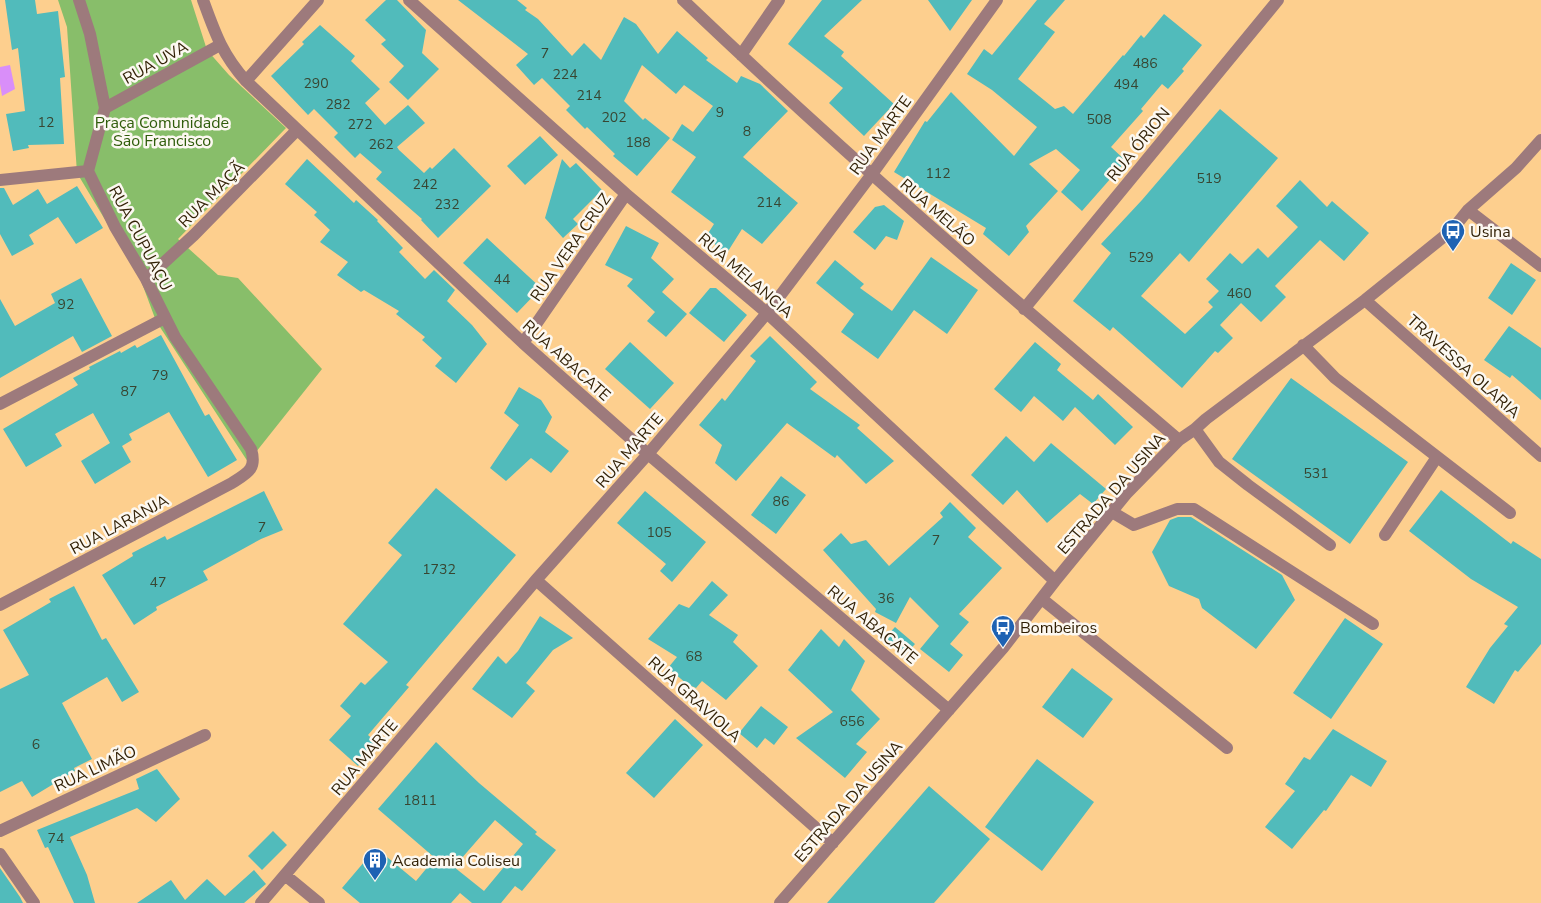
<svg xmlns="http://www.w3.org/2000/svg" width="1541" height="903" font-family="'Nunito Sans',sans-serif">
  <style>
    .green { fill: #88be6a }
    .water { fill: #d98ef9 }
    .building { fill: #51bbbb; fill-rule: evenodd }
    .lines { fill: none; stroke-linecap: round; stroke-linejoin: round }
    .minor { stroke: #9d7a7c; stroke-width: 12 }
    .labels { text-anchor: middle; stroke-width: 5; stroke-linejoin: round; paint-order: stroke }
    .number-label { font-size: 14px; fill: #384632 }
    .street-label { font-size: 16px; fill: #301f04; stroke: #fcf8f1 }
    .park-label { font-size: 16px; fill: #2f5c0a; stroke: #fcf8f1 }
    .poi-label { font-size: 16px; fill: #301f04; stroke: #fcf8f1; text-anchor: start }
  </style>
  <rect width="100%" height="100%" fill="#fdcf8e"/>
  <path class="green" d="M58 0H191L207 50 229 75 286 128 178 239 218 275 238 278 322 369 248 462 156 321 140 278 77 173 67 27Z"/>
  <path class="water" d="M10 65 15 89 2 96 0 84V67Z"/>
  <path class="building" d="M5 0H35L37 14 58 11 65 77 60 78 64 144 28 145 29 148 13 151 6 114 25 111 18 48 12 50Z
    M386 0H397L426 30 422 53 439 69 408 100 389 82 404 66 381 44 386 40 365 20Z
    M458 0H517L527 8 525 10 538 19 572 56 584 43 601 60 624 17 636 24 658 54 677 31 708 58 706 60 737 83 741 76 760 84 788 111 743 157 798 203 762 244 742 229 725 256 707 235 714 224 671 192 696 157 672 140 682 124 693 132 713 106 684 85 676 94 642 65 624 101 643 120 645 118 670 138 637 176 613 156 615 154 587 127 585 129 566 110 570 106 542 78 534 85 516 65 528 54Z
    M822 0H862L824 36 844 52 841 56 894 104 864 136 829 103 843 88 788 44Z
    M928 0H972L950 31Z
    M1037 0H1065L1044 24 1055 32 1018 79 1055 109 1064 106 1073 114 1123 55 1124 56 1141 35 1144 38 1164 14 1202 45 1182 69 1184 71 1168 89 1162 84 1141 109 1143 111 1111 147 1126 161 1082 211 1061 192 1080 170 1056 149 1029 164 1058 191 1026 226 1029 232 1009 256 983 234 986 228 894 172 925 121 927 122 951 92 1014 156 1037 127 992 90 967 74 984 49 992 55Z
    M320 25 355 56 351 61 380 89 365 103 385 125 408 105 425 123 397 147 399 150 424 173 430 167 432 169 454 148 491 186 438 238 421 220 422 219 376 179 382 172 360 153 355 158 334 137 338 133 314 109 308 115 271 76 304 44 302 42Z
    M1220 109 1278 158 1189 262 1180 253 1141 296 1185 334 1213 307 1208 302 1219 291 1206 279 1230 253 1242 264 1258 248 1268 258 1298 227 1276 206 1300 180 1327 207 1332 201 1369 233 1344 261 1320 240 1275 286 1286 297 1261 322 1241 303 1220 325 1233 338 1218 353 1215 351 1182 388 1113 327 1110 331 1073 301 1111 253 1101 244 1142 200Z
    M540 136 558 155 525 185 507 166Z
    M307 159 354 203 356 200 378 220 377 221 403 248 399 252 425 279 434 270 455 290 447 301 472 325 487 344 456 383 435 366 442 358 422 340 425 337 396 314 399 311 364 290 361 292 337 275 348 262 320 242 330 230 314 215 317 212 285 184Z
    M562 159 570 168 576 163 602 190 573 219 578 224 563 238 545 218Z
    M77 186 103 228 76 244 58 217 29 235 34 244 12 256 0 234V188H4L13 205 38 189 47 204Z
    M884 205 904 221 897 240 886 236 875 250 853 232 875 207Z
    M626 226 659 243 651 258 674 279 662 292 687 314 666 337 647 321 655 312 627 286 633 279 605 265Z
    M487 238 541 288 517 313 463 263Z
    M931 257 978 290 947 334 914 310 878 359 841 332 854 314 816 283 835 260 864 284 860 288 892 311Z
    M1511 263 1536 280 1512 315 1488 298Z
    M81 278 112 336 82 352 73 336 0 378V299L15 326 55 303 51 294Z
    M710 288H716L747 315 724 342 689 313Z
    M1509 326 1541 348V400L1512 375 1510 378 1484 360Z
    M161 335 205 416 209 414 237 460 208 477 169 412 129 434 132 440 122 446 131 462 95 484 81 461 110 443 93 413 55 434 62 446 26 467 3 429 78 385 73 378 90 369 89 367 120 351 121 353 135 345 137 348Z
    M770 336 817 382 810 389 860 425 857 428 894 461 866 484 837 455 835 458 787 423 736 481 715 463 722 445 699 425 722 398 725 401 756 361 750 356Z
    M630 342 674 383 650 409 605 369Z
    M1035 342 1061 364 1057 370 1093 400 1098 394 1133 427 1115 445 1075 407 1063 421 1034 396 1021 412 994 389Z
    M1291 378 1408 462 1350 544 1232 459Z
    M519 387 541 400 552 417 545 432 569 451 551 473 531 458 506 481 490 468 519 425 504 413Z
    M1006 436 1034 462 1051 443 1106 489 1093 504 1080 494 1047 523 1017 490 1003 505 971 475Z
    M781 476 806 495 776 534 751 515Z
    M436 488 516 555 406 685 409 687 368 735 378 744 358 766 329 740 351 716 340 706 361 682 365 685 388 662 343 624 402 555 388 543Z
    M1441 490 1511 544 1513 541 1541 559V644L1518 672 1515 670 1494 704 1466 687 1490 648 1508 626 1504 624 1518 607 1471 579 1409 531Z
    M264 491 283 530 261 539 203 571 208 580 156 607 157 610 134 625 102 575 133 556 132 553 165 536 167 540Z
    M645 491 706 542 672 582 660 571 666 564 617 523Z
    M950 502 976 528 968 537 1002 568 959 614 969 622 950 644 963 655 949 672 920 649 939 626 910 597 896 623 875 612 876 609 823 550 841 533 851 544 866 540 889 566 943 517 940 513Z
    M1178 517H1191L1282 575 1295 600 1256 649 1202 608 1199 599 1169 586 1152 552 1170 520Z
    M712 581 728 595 709 615 738 635 733 642 758 666 726 700 702 681 696 688 687 684 668 668 677 657 648 639 679 604 689 608Z
    M74 586 102 640 106 638 139 692 122 702 107 677 62 703 92 759 74 768 75 771 32 797 22 781 0 792V689L29 675 3 630 51 602 49 599Z
    M540 616 573 638 553 650 526 683 535 691 512 718 472 689 498 656 506 664 518 651Z
    M1345 618 1383 644 1331 719 1293 693Z
    M895 627 915 644 904 656 885 638Z
    M821 629 839 647 844 639 865 661 851 690 880 719 856 744 867 752 845 778 796 738 833 712 788 670Z
    M1072 668 1113 699 1083 738 1042 707Z
    M761 706 788 727 774 745 765 738 757 748 739 733Z
    M675 719 703 745 654 798 626 773Z
    M1333 729 1387 761 1371 787 1351 775 1326 811 1324 810 1292 849 1265 827 1295 791 1285 784 1304 757 1310 760Z
    M436 742 479 783 537 832 535 834 556 850 522 891 515 886 501 903H472L460 893 451 903H360L342 888 376 848 416 881 435 858 378 809ZM495 820 523 844 484 891 454 867Z
    M1037 759 1094 802 1042 871 985 827Z
    M157 769 180 799 156 822 137 808 70 837 87 875 95 903H74L48 847 45 848 37 830 139 789 136 779Z
    M929 786 990 839 934 903H827Z
    M273 831 287 845 262 870 248 856Z
    M0 868 20 897 23 903H0Z
    M254 870 266 884 244 903H137L171 880 185 900 207 879 225 896Z"/>
  <g class="lines">
    <path class="minor" d="M203 0C215 33 222 54 246 81L523 343 648 454 949 710
      M409 0 626 194 767 313 1055 581
      M683 0C843 153 1010 297 1179 440
      M741 55 779 0
      M246 81 318 0
      M105 108 220 45
      M0 180 88 171
      M1468 210 1541 266
      M146 279 194 235 297 130
      M1365 300 1541 456
      M1024 309 1278 0
      M523 343 626 194
      M1303 345 1335 378 1510 513
      M0 404 165 318
      M1195 429 1219 462 1248 485 1330 545
      M1112 512 1134 525 1177 509H1194L1373 624
      M1385 535 1437 457
      M536 580 833 843
      M1042 599 1227 748
      M0 605 232 483C248 473 257 469 251 449L175 337 146 279 115 227 88 171 105 108 90 34 79 0
      M0 831 205 735
      M0 854 34 903
      M285 875 319 903
      M261 903 536 580 648 454 767 313 872 174 997 0
      M780 903 1003 648 1055 581 1127 493 1179 440 1195 429 1206 419 1365 300 1452 230 1468 210 1516 168 1541 140"/>
  </g>
  <defs>
    <g id="bus-pin" transform="scale(1.25)"><path d="M0 17L-7.5 6A9.5 9.5 0 1 1 7.5 6Z" fill="#1e62b3" stroke="#fcf8f1"/><path d="M-5-6H5V4H4V6H2V4H-2V6H-4V4H-5ZM-3.5-4V0h7V-4ZM-3.5 1.2v1.5H-2V1.2ZM2 1.2v1.5H3.5V1.2Z" fill="#fff"/></g>
    <g id="building-pin" transform="scale(1.25)"><path d="M0 17L-7.5 6A9.5 9.5 0 1 1 7.5 6Z" fill="#1e62b3" stroke="#fcf8f1"/><path d="M-4-6H4V6H1V3H-1V6H-4ZM-2.5-4.3h1.7v1.8h-1.7ZM.8-4.3h1.7v1.8H.8ZM-2.5-1h1.7V.8h-1.7ZM.8-1h1.7V.8H.8Z" fill="#fff"/></g>
  </defs>
  <g fill-rule="evenodd">
    <use href="#bus-pin" x="1453" y="231"/>
    <use href="#bus-pin" x="1003" y="627"/>
    <use href="#building-pin" x="375" y="860"/>
  </g>
  <g class="labels">
    <g class="number-label">
      <text x="545" y="58">7</text>
      <text x="1145" y="68">486</text>
      <text x="565" y="79">224</text>
      <text x="316" y="88">290</text>
      <text x="1126" y="89">494</text>
      <text x="589" y="100">214</text>
      <text x="338" y="109">282</text>
      <text x="720" y="117">9</text>
      <text x="614" y="122">202</text>
      <text x="1099" y="124">508</text>
      <text x="46" y="127">12</text>
      <text x="360" y="129">272</text>
      <text x="747" y="136">8</text>
      <text x="638" y="147">188</text>
      <text x="381" y="149">262</text>
      <text x="938" y="178">112</text>
      <text x="1209" y="183">519</text>
      <text x="425" y="189">242</text>
      <text x="769" y="207">214</text>
      <text x="447" y="209">232</text>
      <text x="1141" y="262">529</text>
      <text x="502" y="284">44</text>
      <text x="1239" y="298">460</text>
      <text x="66" y="309">92</text>
      <text x="160" y="380">79</text>
      <text x="129" y="396">87</text>
      <text x="1316" y="478">531</text>
      <text x="781" y="506">86</text>
      <text x="262" y="532">7</text>
      <text x="659" y="537">105</text>
      <text x="936" y="545">7</text>
      <text x="439" y="574">1732</text>
      <text x="158" y="587">47</text>
      <text x="886" y="603">36</text>
      <text x="694" y="661">68</text>
      <text x="852" y="726">656</text>
      <text x="36" y="749">6</text>
      <text x="420" y="805">1811</text>
      <text x="56" y="843">74</text>
    </g>
    <g class="street-label">
      <text transform="translate(155 62) rotate(-29)" y="6">RUA UVA</text>
      <text transform="translate(880 135) rotate(-54)" y="6">RUA MARTE</text>
      <text transform="translate(1138 144) rotate(-51)" y="6">RUA ÓRION</text>
      <text transform="translate(211 194) rotate(-45)" y="6">RUA MAÇÃ</text>
      <text transform="translate(938 212) rotate(41)" y="6">RUA MELÃO</text>
      <text transform="translate(141 238) rotate(62)" y="6">RUA CUPUAÇU</text>
      <text transform="translate(570 247) rotate(-55)" y="6">RUA VERA CRUZ</text>
      <text transform="translate(746 275) rotate(41)" y="6">RUA MELANCIA</text>
      <text transform="translate(567 360) rotate(42)" y="6">RUA ABACATE</text>
      <text transform="translate(1464 366) rotate(42)" y="6">TRAVESSA OLARIA</text>
      <text transform="translate(629 450) rotate(-49)" y="6">RUA MARTE</text>
      <text transform="translate(1111 493) rotate(-49)" y="6">ESTRADA DA USINA</text>
      <text transform="translate(119 524) rotate(-28)" y="6">RUA LARANJA</text>
      <text transform="translate(873 624) rotate(40)" y="6">RUA ABACATE</text>
      <text transform="translate(695 699) rotate(42)" y="6">RUA GRAVIOLA</text>
      <text transform="translate(364 757) rotate(-50)" y="6">RUA MARTE</text>
      <text transform="translate(95 768) rotate(-25)" y="6">RUA LIMÃO</text>
      <text transform="translate(848 801) rotate(-49)" y="6">ESTRADA DA USINA</text>
    </g>
    <g class="park-label">
      <text x="162" y="128">Praça Comunidade<tspan x="162" dy="18">São Francisco</tspan></text>
    </g>
    <g class="poi-label">
      <text x="1470" y="237">Usina</text>
      <text x="1020" y="633">Bombeiros</text>
      <text x="392" y="866">Academia Coliseu</text>
    </g>
  </g>
</svg>
